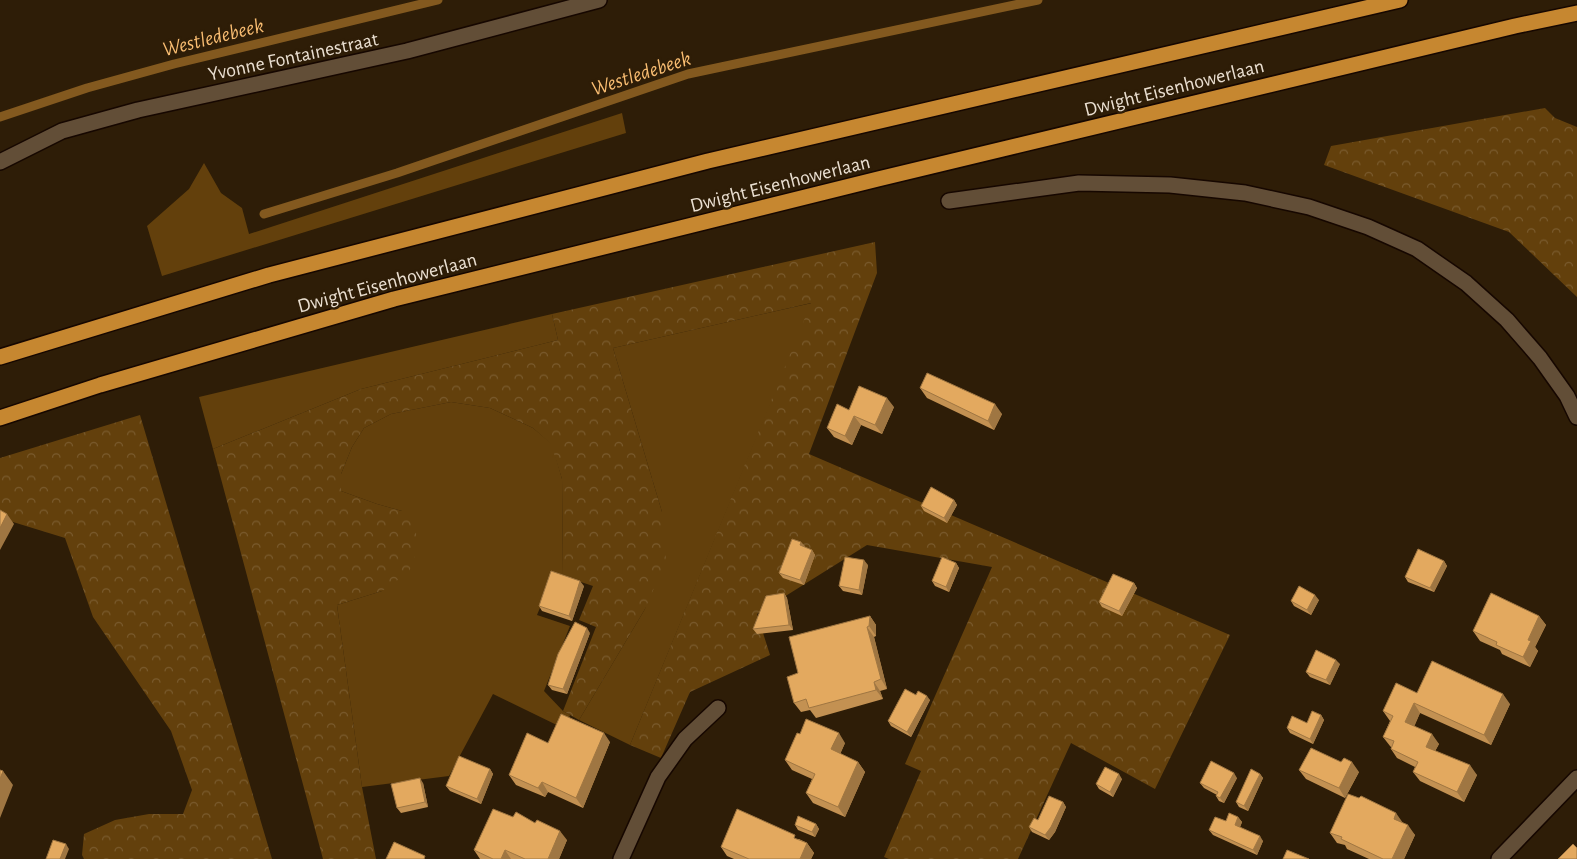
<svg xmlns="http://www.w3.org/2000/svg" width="1577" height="859" font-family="'Alegreya Sans',sans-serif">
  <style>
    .grass { fill: #63400c }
    .forest { fill: url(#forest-crowns) }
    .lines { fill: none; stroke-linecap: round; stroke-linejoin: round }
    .stream { stroke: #83591f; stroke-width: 9 }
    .minor-casing { stroke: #160700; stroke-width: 18 }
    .highway-casing { stroke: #160700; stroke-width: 18 }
    .minor { stroke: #624e37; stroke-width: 15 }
    .highway { stroke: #c68730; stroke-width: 15 }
    .wall { fill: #c39152 }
    .shaded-wall { fill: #9f7642 }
    .building { fill: #e3a95f; stroke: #9f7642 }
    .labels { text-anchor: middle; stroke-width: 5; stroke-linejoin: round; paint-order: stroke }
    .street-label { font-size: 20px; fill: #eadfd1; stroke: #2e1d07 }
    .water-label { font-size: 21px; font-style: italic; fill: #f9bd72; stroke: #2e1d07 }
  </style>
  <defs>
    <pattern id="forest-crowns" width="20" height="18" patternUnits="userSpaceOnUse" patternTransform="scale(1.25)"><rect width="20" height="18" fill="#63400c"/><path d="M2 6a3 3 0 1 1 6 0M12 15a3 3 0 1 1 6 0" fill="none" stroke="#7a5b2e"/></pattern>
  </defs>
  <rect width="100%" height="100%" fill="#2e1d07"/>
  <path class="grass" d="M622 113 626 133 162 276 147 226 189 189 204 163 221 193 242 208 249 234Z
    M812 303 630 745 579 720 645 609 662 512 613 348Z
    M552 314 558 340 361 389 213 449 199 397Z
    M451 402 490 408 533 428 552 444 562 479 563 576 554 574 537 615 570 626 544 691 563 711 570 715 565 729 493 694 449 776 362 787 337 605 382 591 402 511 377 504 341 491V474L352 447 364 428 391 414Z"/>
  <path class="forest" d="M1545 108 1555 118 1577 127V297L1509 232 1324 165 1331 146Z
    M875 242 877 273 809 454 1230 635 1155 789 1071 743 1018 859H889L884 857 921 771 905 764 992 567 867 545 757 614 770 655 690 692 661 758 630 745 811 303 613 348 662 512 666 560 645 609 579 720 563 711 596 627 579 620 593 586 563 576 562 479 551 444 533 428 490 408 451 402 391 414 364 428 352 447 341 474V491L377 504 402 511 411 520 416 532 417 550 409 572 382 591 337 605 362 787 376 859H323L213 449 361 389 558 340 552 314Z
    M140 415 272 859H84L82 855 84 834 115 820 149 814H183L192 790 171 731 93 617 65 538 0 518V458Z"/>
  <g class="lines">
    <path class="stream" d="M0 117 87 88 174 64 438 0
      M264 214 397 173 688 74 1038 0"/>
    <g class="minor-casing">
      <path id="minor" d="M0 162 62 131 138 110 407 51 599 0
        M949 201 1079 183 1170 185 1245 193 1309 207 1368 227 1417 249 1466 283 1507 320 1540 358 1567 396 1577 417
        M621 859 658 777 685 739 718 708
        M1499 859 1577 778"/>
    </g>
    <g class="highway-casing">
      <path id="highway" d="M0 357 269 275 708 161 1400 0
        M0 418 100 385 394 299 878 179 1515 26 1577 13"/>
    </g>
    <use href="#minor" class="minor"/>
    <use href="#highway" class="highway"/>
  </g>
  <path class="wall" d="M920 388 1002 414 994 430 927 398Z
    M894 407 882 434 861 425 852 445 834 437 827 428 849 410Z
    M954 500 957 505 947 523 924 511 921 506Z
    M805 546 804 547 812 550 815 555 804 585 783 578 779 573Z
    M1444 561 1447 566 1434 592 1408 582 1405 577Z
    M956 563 959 568 949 592 935 586 932 581Z
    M868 565 862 595 843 591 839 586Z
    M1134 583 1137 588 1122 616 1102 607 1099 602Z
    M584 586 572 621 542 611 539 606Z
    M784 593 787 598 793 630 757 634 753 629Z
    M1319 600 1311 615 1294 606 1291 601Z
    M870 616 876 625V636L874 637 887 689 880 691 883 699 816 718 810 710 801 712 794 703 798 673Z
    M1539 616 1546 625 1535 647 1538 651 1530 667 1502 654 1500 650 1480 641 1473 631Z
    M590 633 567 694 552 690 548 685Z
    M1340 664 1330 685 1310 677 1306 672Z
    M1417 693 1510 704 1491 745 1420 713 1414 726 1439 744 1435 751 1477 775 1464 802 1420 781 1413 772 1415 767 1397 758 1391 749V747L1390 746 1383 737 1390 721 1383 711Z
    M916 695 930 700 911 737 891 726 888 721Z
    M1321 715 1324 720 1313 744 1290 733 1287 728 1307 723Z
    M610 742 583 808 548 792 545 797 516 785 509 775 548 743Z
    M845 743 840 754 858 762 865 772 845 817 813 803 806 793 812 779 792 770 785 760Z
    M490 769 493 774 481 804 450 791 446 786Z
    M1299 770 1359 772 1345 798 1306 779Z
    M1260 774 1263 778 1248 811 1239 807 1236 802Z
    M1237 778 1224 803 1219 801 1216 796 1217 795 1204 788 1200 783Z
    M1122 779 1113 797 1099 789 1096 784Z
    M423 783 428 807 401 813 397 808Z
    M1063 802 1066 807 1055 832 1049 840 1032 832 1029 827Z
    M1238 817 1242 822 1240 827 1263 841 1257 855 1213 835 1209 830 1226 821Z
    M1403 823 1415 835 1404 859H1369L1347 849 1345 845 1337 843 1330 833Z
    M816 824 819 829 815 837 798 830 795 825Z
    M799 839 807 843 814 853 811 859H734L727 856 721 847Z
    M567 840 559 859H480L474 850Z"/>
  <path class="shaded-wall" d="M887 398 894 407 882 434 875 425Z
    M995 404 1002 414 994 430 988 421Z
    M854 416 861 425 852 445 845 436Z
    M954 500 957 505 947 523 944 518Z
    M7 514 14 524 0 550V528Z
    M801 542 805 546 803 550 800 545Z
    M812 550 815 555 804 585 800 580Z
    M864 560 868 565 862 595 859 590Z
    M1444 561 1447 566 1434 592 1430 588Z
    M956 563 959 568 949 592 946 587Z
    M580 581 584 586 572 621 569 616Z
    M1134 583 1137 588 1122 616 1119 611Z
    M784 593 787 598 793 630 789 625Z
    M1315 595 1319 600 1311 615 1307 610Z
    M870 616 876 625V636L869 626Z
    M1539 616 1546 625 1535 647 1538 651 1530 667 1523 657 1528 640Z
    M867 627 874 637 887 689 881 679Z
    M587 628 590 633 567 694 563 689Z
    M1336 660 1340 664 1330 685 1326 680Z
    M874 682 880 691 883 699 876 690Z
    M1503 694 1510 704 1491 745 1484 735Z
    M927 696 930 700 911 737 907 732Z
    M1414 703 1420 713 1412 732 1405 722Z
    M1321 715 1324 720 1313 744 1310 739Z
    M604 733 610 742 583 808 576 798Z
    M839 733 845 743 838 759 831 749Z
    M1432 734 1439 744 1432 757 1426 747Z
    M858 762 865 772 845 817 838 807Z
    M1352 762 1359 772 1345 798 1339 788Z
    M1470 765 1477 775 1464 802 1457 792Z
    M490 769 493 774 481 804 477 799Z
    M3 771 13 785 0 818V779Z
    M1234 773 1237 778 1224 803 1220 798Z
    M1119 774 1122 779 1113 797 1110 792Z
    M1260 774 1263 778 1248 811 1244 806Z
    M420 778 423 783 428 807 425 802Z
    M542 782 548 792 545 797 538 788Z
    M1063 802 1066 807 1055 832 1049 840 1045 835Z
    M1396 813 1403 823 1394 819Z
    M1238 817 1242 822 1239 830 1235 825Z
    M816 824 819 829 815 837 812 832Z
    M1408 825 1415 835 1404 859H1392Z
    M560 831 567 840 559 859H548Z
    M1260 836 1263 841 1257 855 1253 850Z
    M807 843 814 853 811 859H800Z
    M66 844 69 849 65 859H60Z
    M505 850 511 859H501Z"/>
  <path class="building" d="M927 373 995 404 988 421 920 388Z
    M859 386 887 398 875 425 854 416 845 436 827 428 837 404 849 410Z
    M931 487 954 500 944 518 921 506Z
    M0 510 7 514 0 528Z
    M792 539 801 542 800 545 812 550 800 580 779 573Z
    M1418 549 1444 561 1430 588 1405 577Z
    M845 557 864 560 859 590 839 586Z
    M942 557 956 563 946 587 932 581Z
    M551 571 580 581 569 616 539 606Z
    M1113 574 1134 583 1119 611 1099 602Z
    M1299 586 1315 595 1307 610 1291 601Z
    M784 593 789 625 753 629 766 596Z
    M1491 593 1539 616 1528 640 1531 641 1523 657 1496 645 1497 642 1473 631Z
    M870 616 869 626 867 627 881 679 874 682 876 690 809 708 806 699 794 703 787 677 798 673 789 637Z
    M575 622 587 628 563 689 548 685 558 654Z
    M1316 650 1336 660 1326 680 1306 672Z
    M1432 661 1503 694 1484 735 1414 703 1405 722 1432 734 1426 747 1470 765 1457 792 1413 772 1418 762 1391 749 1394 741 1383 737 1393 716 1383 711 1396 683 1417 693Z
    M905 689 916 695 918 691 927 696 907 732 888 721Z
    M1312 711 1321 715 1310 739 1287 728 1292 716 1307 723Z
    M561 714 604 733 576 798 542 782 538 788 509 775 527 733 548 743Z
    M806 719 839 733 831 749 858 762 838 807 806 793 815 774 785 760 797 733 800 734Z
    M1311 748 1341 762 1344 758 1352 762 1339 788 1299 770Z
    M459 756 490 769 477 799 446 786Z
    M1211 761 1234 773 1220 798 1216 796 1218 792 1200 783Z
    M1105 767 1119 774 1110 792 1096 784Z
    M1251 769 1260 774 1244 806 1236 802Z
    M0 770 3 771 0 779Z
    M420 778 425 802 397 808 391 784Z
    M1348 794 1359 798 1361 796 1396 813 1394 819 1408 825 1392 859H1383L1341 839 1342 837 1330 833Z
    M1049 796 1063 802 1051 827 1045 835 1029 827 1034 818 1038 820Z
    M493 809 513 817 516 812 535 823 537 820 560 831 548 859H525L505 850 501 859H493L474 850Z
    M737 809 795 835 794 838 807 843 800 859H749L721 847Z
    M1229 813 1238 817 1235 825 1260 836 1253 850 1209 830 1215 817 1226 821Z
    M798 816 816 824 812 832 795 825Z
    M53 840 66 844 60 859H46Z
    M394 842 425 856 424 859H386Z
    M1573 844 1577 848V859H1558Z
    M1287 850 1309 859H1283Z"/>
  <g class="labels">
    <g class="street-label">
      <text transform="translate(293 56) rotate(-12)" y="7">Yvonne Fontainestraat</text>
      <text transform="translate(1174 87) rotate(-14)" y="7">Dwight Eisenhowerlaan</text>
      <text transform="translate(780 183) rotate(-14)" y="7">Dwight Eisenhowerlaan</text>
      <text transform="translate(387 282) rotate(-15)" y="7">Dwight Eisenhowerlaan</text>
    </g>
    <g class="water-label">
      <text transform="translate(213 37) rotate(-14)" y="7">Westledebeek</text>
      <text transform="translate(641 73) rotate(-18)" y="7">Westledebeek</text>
    </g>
  </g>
</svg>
